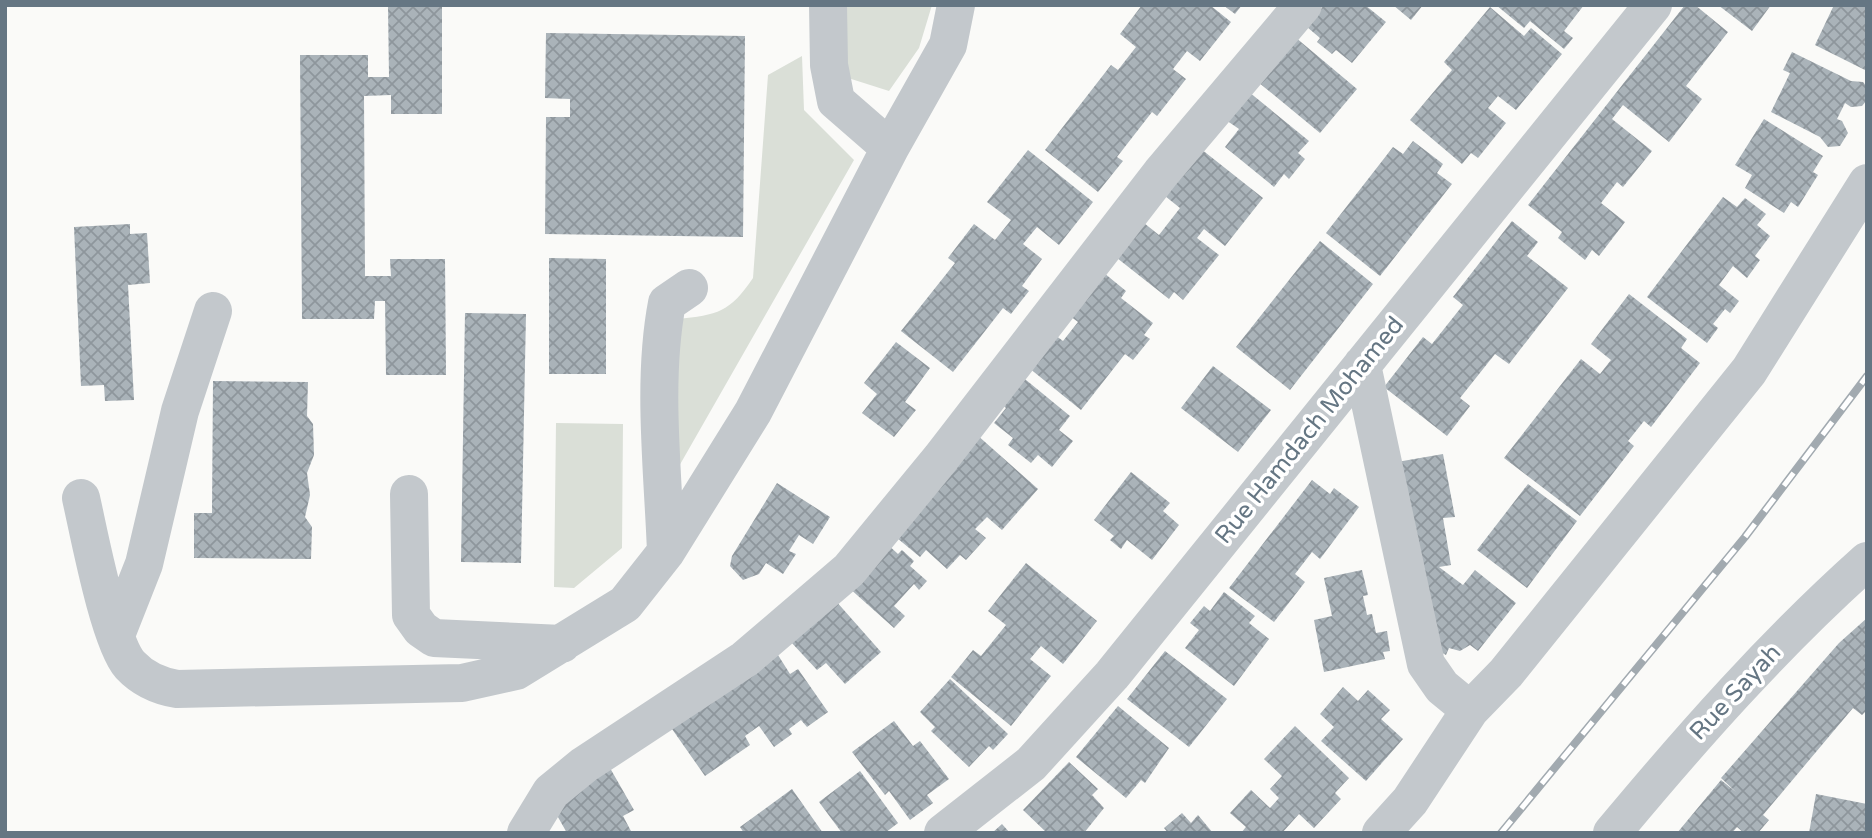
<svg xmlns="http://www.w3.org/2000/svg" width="1872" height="838" font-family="'Varela Round',sans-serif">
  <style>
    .green { fill: #dadfd7 }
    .building { fill: url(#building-cross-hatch) }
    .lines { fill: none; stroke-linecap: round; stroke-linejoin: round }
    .minor { stroke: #c3c8cc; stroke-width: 38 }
    .rail-casing { stroke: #a2aab0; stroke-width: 8 }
    .rail { stroke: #fff; stroke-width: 5; stroke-dasharray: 16; stroke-linecap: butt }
    .labels { text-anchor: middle; stroke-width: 7; stroke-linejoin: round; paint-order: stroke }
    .street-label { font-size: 24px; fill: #657683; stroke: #fff }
  </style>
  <defs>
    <pattern id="building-cross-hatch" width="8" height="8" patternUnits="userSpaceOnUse" patternTransform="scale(1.75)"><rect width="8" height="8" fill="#aab3b9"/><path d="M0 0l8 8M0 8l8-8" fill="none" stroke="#8e969c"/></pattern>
  </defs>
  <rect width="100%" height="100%" fill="#fafaf8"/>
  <path class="green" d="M847 5H932L919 48 889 91 845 77Z
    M802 56 804 110 854 160 674 475 677 319C718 315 730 312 753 278L768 75Z
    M556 423 623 424 622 548 574 588 554 587Z"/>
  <path class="building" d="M388 5H442V114H391V95L364 96 365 276H391L390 259H445L446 375H386L385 301H375L374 319H302L300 55H368V77H389Z
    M1142 5H1210L1231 22 1200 61 1187 51 1173 69 1186 79 1157 116 1152 112 1117 157 1123 161 1098 192 1045 150 1111 65 1118 70 1136 47 1120 34Z
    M1223 5H1242L1235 14Z
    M1324 5H1365L1386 22 1352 63 1336 50 1332 54 1317 42 1320 38 1307 27Z
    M1393 5H1423L1411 20Z
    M1496 5H1584L1564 31 1573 38 1564 49 1530 21 1524 28Z
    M1685 5H1695L1728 32 1686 86 1702 99 1669 142 1623 105 1612 119 1652 151 1623 187 1617 182 1601 203 1625 222 1599 256 1592 250 1585 260 1558 238 1562 232 1528 205Z
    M1718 5H1771L1752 31Z
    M1834 5H1867L1865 70 1815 45Z
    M1490 7 1524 36 1531 28 1562 54 1516 110 1498 96 1488 108 1506 123 1478 158 1471 153 1462 164 1410 120 1452 70 1444 62Z
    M546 33 745 36 743 237 545 234 546 117H570V99L545 98Z
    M1295 37 1357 89 1320 133 1258 82Z
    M1792 52 1851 81 1863 82 1867 87V100L1862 106 1851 107 1845 103 1837 119 1842 121 1848 133 1840 146 1828 147 1820 137 1771 112 1790 73 1783 70Z
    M1249 92 1309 141 1298 153 1305 159 1289 179 1284 174 1274 187 1225 147 1239 129 1226 120Z
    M1764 119 1823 156 1813 172 1818 175 1798 207 1791 202 1784 213 1745 188 1752 175 1735 165Z
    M1413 141 1443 164 1437 173 1452 184 1380 276 1326 233 1393 147 1403 154Z
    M1201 149 1263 198 1225 246 1204 229 1197 238 1219 255 1183 300 1174 292 1169 299 1117 258 1144 223 1159 235 1180 208 1165 196Z
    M1028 150 1093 202 1059 245 1037 227 1023 244 1042 259 1022 286 1029 291 1011 314 1003 308 953 372 901 331 955 263 948 258 974 224 995 240 1011 220 987 202Z
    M1723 197 1737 207 1745 198 1766 214 1757 225 1770 236 1755 256 1760 260 1747 278 1733 266 1719 285 1739 301 1730 313 1725 309 1713 324 1718 328 1707 343 1647 297Z
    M1512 221 1538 242 1527 256 1568 288 1509 364 1495 354 1460 398 1470 406 1447 436 1384 387 1423 337 1432 344 1463 305 1453 297Z
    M130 224V234L147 233 150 283 128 285 134 400 105 401 104 385 81 386 74 227Z
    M1320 241 1373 284 1290 390 1236 347Z
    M549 258 606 259V374H549Z
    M1104 273 1126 291 1121 298 1153 323 1144 335 1150 339 1133 360 1125 354 1081 410 1029 368 1055 335 1063 341 1078 322 1070 316Z
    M1629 294 1687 339 1681 348 1700 363 1651 427 1644 421 1628 441 1634 446 1580 516 1504 458 1581 359 1600 374 1611 360 1591 344Z
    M465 313 526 314 521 563 461 562Z
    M896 342 930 368 905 402 916 410 894 437 862 413 877 394 864 383Z
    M1213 366 1271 410 1238 452 1181 408Z
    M1020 375 1070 416 1059 430 1073 441 1052 467 1038 455 1031 463 1008 445 1013 438 994 423 1006 408 999 402Z
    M213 381 308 382 307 416 313 424 314 455 307 473 310 495 305 517 312 527 311 559 194 558V513H212Z
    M976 434 1038 489 1002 530 987 517 975 529 986 538 966 560 960 555 947 569 926 550 920 557 897 538Z
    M1443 454 1455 517 1443 518 1451 565 1439 567 1463 585 1475 570 1516 603 1478 651 1470 645 1460 651 1449 648 1446 655 1429 646 1397 462Z
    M1131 472 1170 503 1163 511 1179 525 1152 560 1127 540 1121 549 1110 540 1114 536 1094 520Z
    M1312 480 1330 494 1334 488 1359 507 1320 559 1312 552 1295 574 1305 582 1274 622 1229 588Z
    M777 483 830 517 813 544 799 535 789 551 796 554 783 574 766 563 759 574 743 580 730 566 732 556Z
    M1528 484 1577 521 1527 588 1477 550Z
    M886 543 898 554 902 550 914 561 910 566 927 581 919 590 914 584 894 606 905 616 894 628 848 587Z
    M1026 563 1097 621 1063 664 1041 646 1030 659 1051 676 1011 726 951 677 973 650 981 656 1006 625 988 611Z
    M1362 570 1368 595 1363 596 1367 615 1372 614 1376 633 1387 631 1390 651 1383 652 1385 659 1324 672 1314 620 1332 616 1324 578Z
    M1224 592 1255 616 1249 623 1269 639 1234 686 1185 648 1199 630 1190 623 1204 606 1210 611Z
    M835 600 881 652 845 684 826 663 817 670 790 641Z
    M1867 618V710L1862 715 1853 708 1763 815 1769 820 1758 833H1744L1737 827 1732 833H1677L1721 780 1736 792 1721 778 1839 643Z
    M1165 651 1227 699 1189 747 1127 699Z
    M778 655 790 674 798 669 828 712 807 727 801 720 789 729 792 734 774 747 759 726 745 736 750 745 705 776 672 729Z
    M950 679 1008 734 993 750 989 746 969 767 931 731 935 727 920 712Z
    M1343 687 1358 701 1368 690 1390 710 1381 719 1403 739 1366 781 1321 741 1334 727 1320 714Z
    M1118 706 1169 748 1145 783 1141 780 1126 798 1076 757Z
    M894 721 913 746 920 741 949 779 927 795 933 803 910 820 889 791 885 795 852 752Z
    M1295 726 1349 778 1335 793 1341 799 1314 828 1299 814 1282 833H1241L1246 827 1230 813 1251 790 1270 808 1279 798 1270 789 1282 776 1264 759Z
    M1069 762 1098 789 1092 795 1104 808 1084 833H1047L1023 810Z
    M610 768 634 810 623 816 632 833H567L550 803Z
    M860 771 898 823 885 833H842L819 802Z
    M792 789 823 833H744L740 827Z
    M1816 794 1867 804V833H1809Z
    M1182 813 1191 823 1198 815 1213 833H1168L1164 828Z
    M1002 824 1010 833H992Z"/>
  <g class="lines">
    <path class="minor" d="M828 5 829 65 836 101 890 148
      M1362 365 1426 664 1442 687 1470 710
      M409 494 411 615 421 629 434 638 562 644
      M81 498C89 533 109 641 130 665 143 679 159 686 177 689L462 683 516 671 625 604 666 552 753 412 890 148 948 45 956 5
      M666 552C663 472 652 381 667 303L689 288
      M116 635 144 564 180 411 213 311
      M526 833 551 792 584 765 745 659 849 570 941 458 1161 173 1303 5
      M943 833 1031 764 1112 675 1653 5
      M1381 833 1410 801 1470 710 1506 673 1749 371 1867 183
      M1612 833C1692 737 1774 644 1867 561"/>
    <g class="rail-casing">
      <path id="rail" d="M1501 833 1745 537 1867 376"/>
    </g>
    <use href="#rail" class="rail"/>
  </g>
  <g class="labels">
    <g class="street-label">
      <text transform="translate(1309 430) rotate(-51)" y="8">Rue Hamdach Mohamed</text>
      <text transform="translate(1735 692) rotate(-47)" y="8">Rue Sayah</text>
    </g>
  </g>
  <rect width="1872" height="838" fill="none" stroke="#657683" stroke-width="14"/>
</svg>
